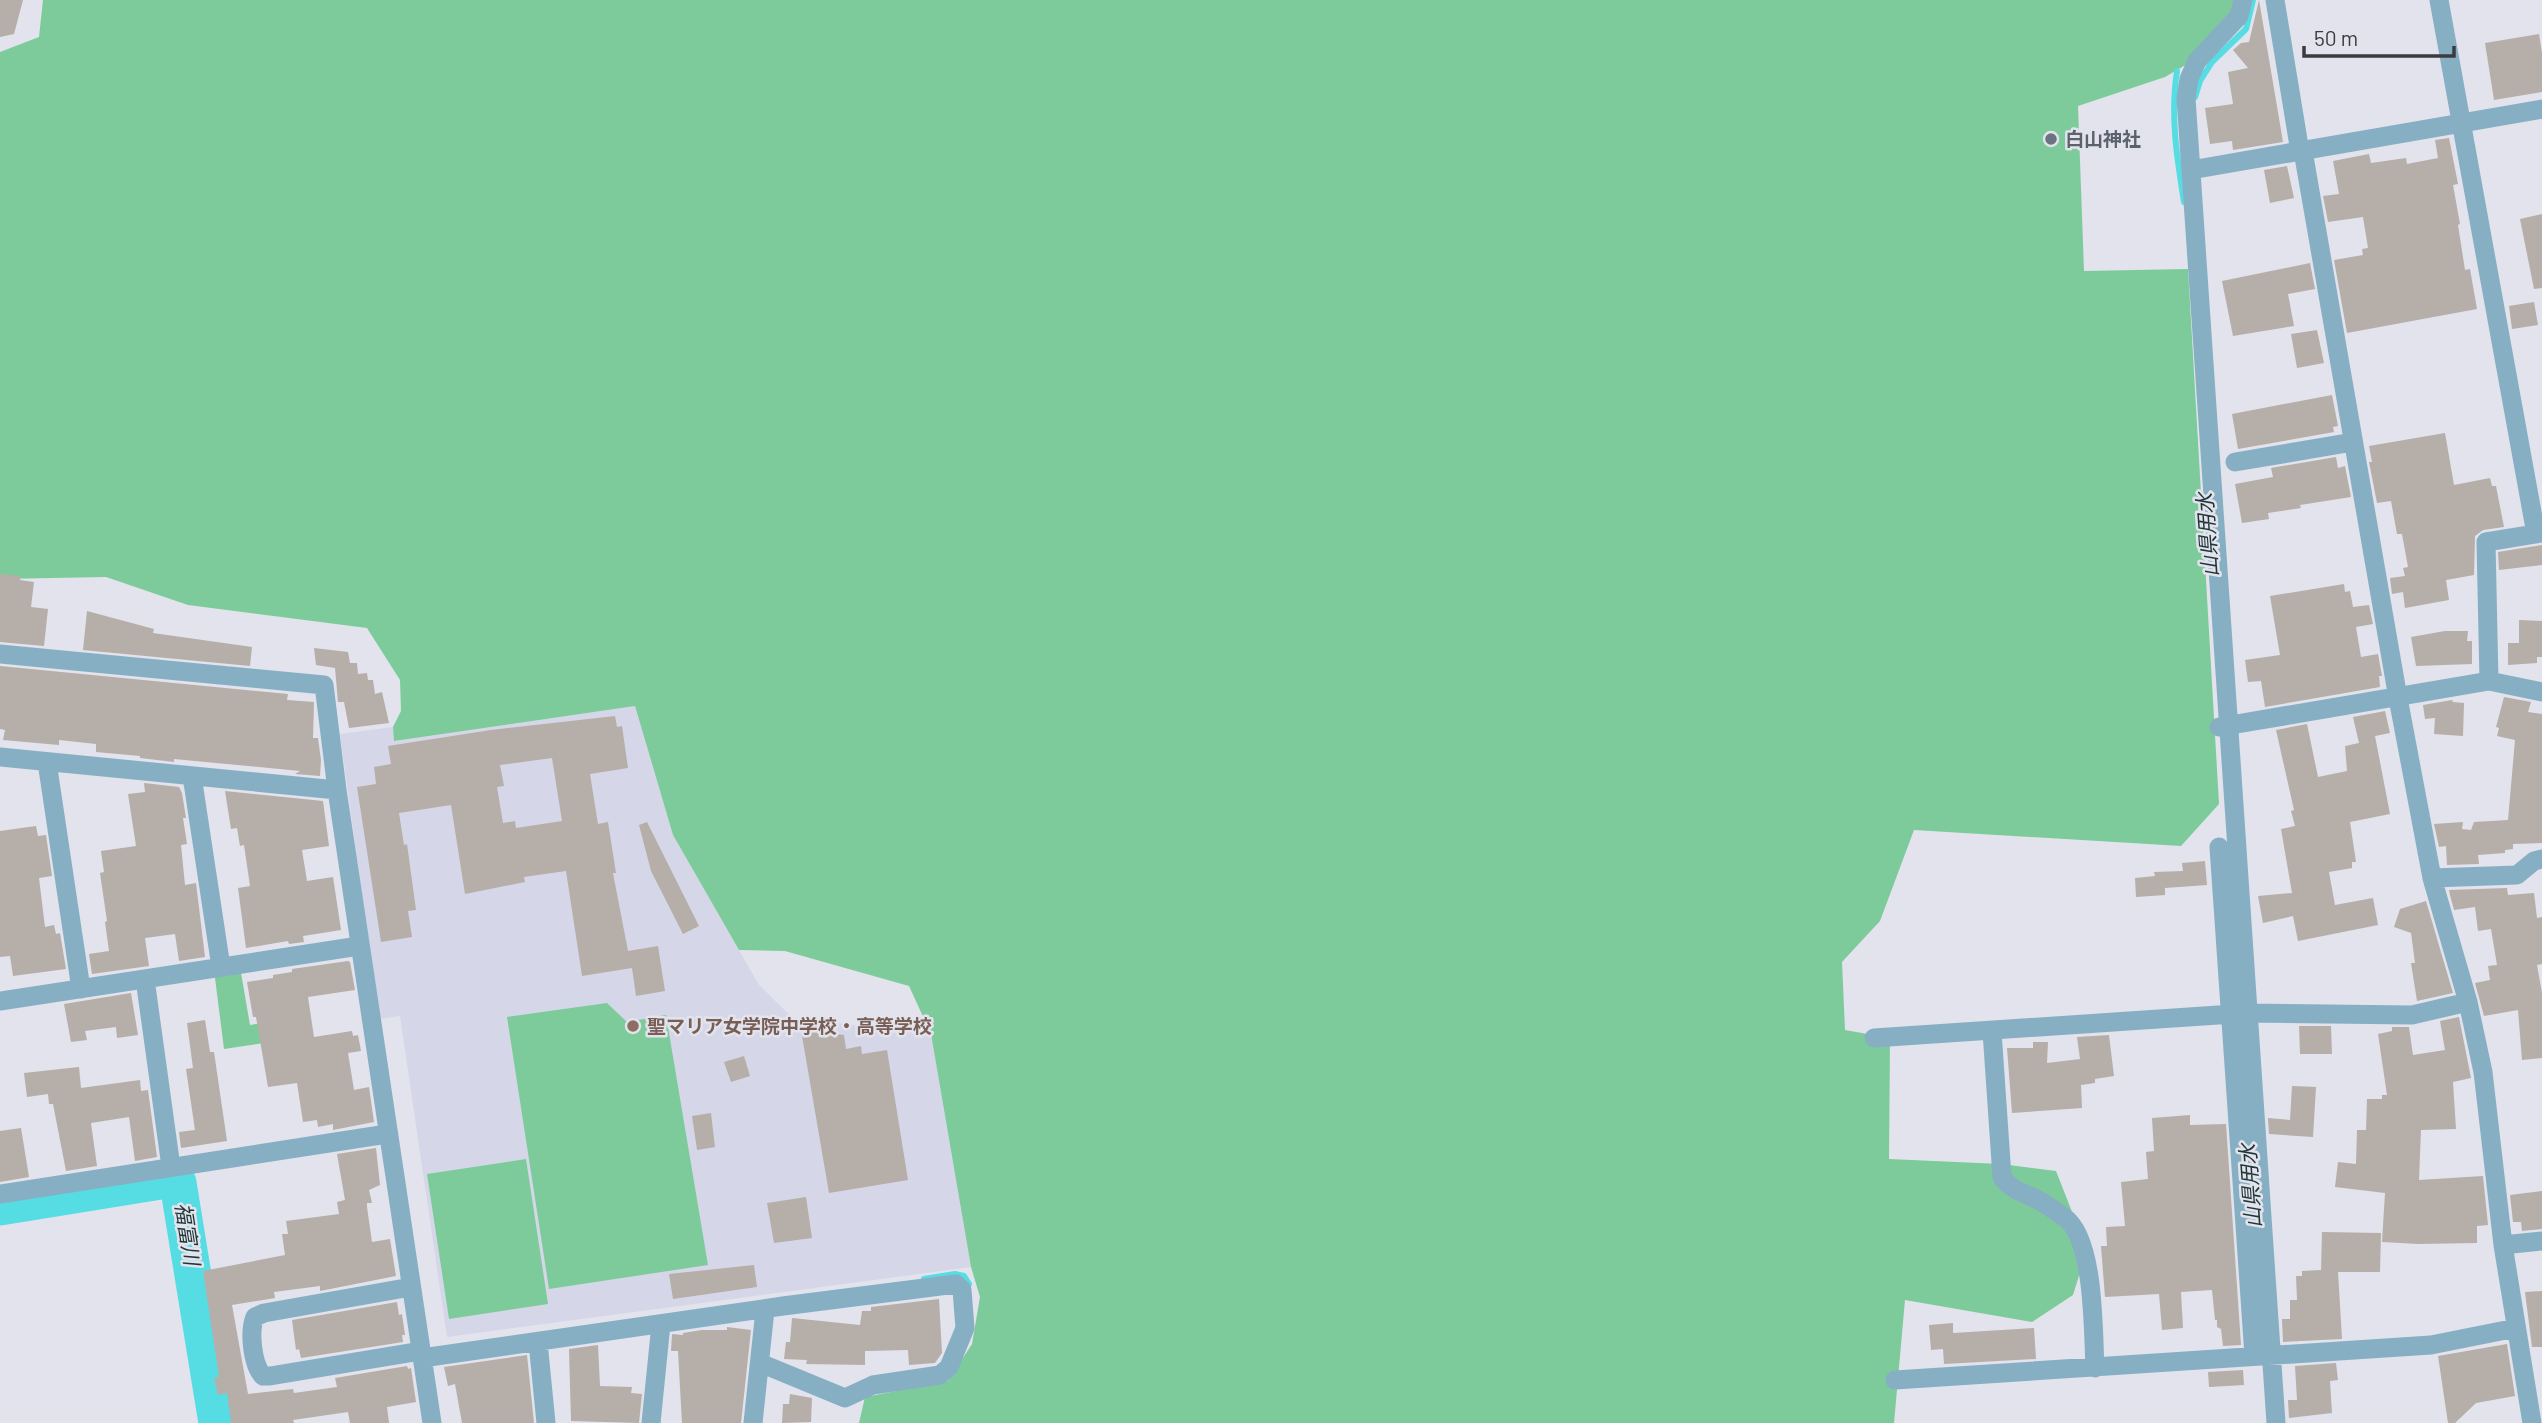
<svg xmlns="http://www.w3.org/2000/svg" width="2542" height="1423" font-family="Barlow,'Noto Sans JP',sans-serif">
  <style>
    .built { fill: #d5d7e8 }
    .green { fill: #7dcb9a }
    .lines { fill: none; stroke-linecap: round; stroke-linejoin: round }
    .stream { stroke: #56dde4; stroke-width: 6 }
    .river { stroke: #56dde4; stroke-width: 37 }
    .building { fill: #b6aea8; fill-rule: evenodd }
    .street { stroke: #87afc4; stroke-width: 19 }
    .worship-dot { fill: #6b7280; stroke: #e2e3ec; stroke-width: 2.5 }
    .education-dot { fill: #8d6e63; stroke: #e2e3ec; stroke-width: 2.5 }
    .labels { text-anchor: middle; stroke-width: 5; stroke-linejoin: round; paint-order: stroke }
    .worship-label { font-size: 19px; font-weight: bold; fill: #5b616d; stroke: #e2e3ec; text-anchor: start }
    .education-label { font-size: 19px; font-weight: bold; fill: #785e54; stroke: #e2e3ec; text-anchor: start }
    .water-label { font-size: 21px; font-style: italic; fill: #1f3637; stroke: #e2e3ec }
  </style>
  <rect width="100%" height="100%" fill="#e2e3ec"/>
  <path class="built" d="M635 706 673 835 759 985 793 1018 931 1034 971 1267 447 1337 400 1016 379 1019 340 734 393 727 395 741Z"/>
  <path class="green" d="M43 0H2250L2230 39 2165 77 2078 106 2084 271 2188 269 2219 804 2181 846 1914 830 1880 921 1842 962 1845 1030 1890 1038 1889 1159 2001 1164 2056 1171 2087 1250 2073 1295 2032 1322 1905 1300 1894 1423H859L865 1397 948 1381 972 1344 980 1297 971 1267 931 1034 909 986 785 951 739 950 673 835 635 706 394 741 393 727 401 711 400 680 367 628 188 605 106 577 0 579V52L39 37Z
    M240 967 250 1025 306 1016 311 1036 224 1049 214 970Z
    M607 1003 627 1022 666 1015 708 1265 549 1289 507 1017Z
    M526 1159 548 1304 449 1319 427 1174Z"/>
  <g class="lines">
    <path class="stream" d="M2177 71C2170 116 2177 158 2184 202
      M2195 97 2200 81 2212 62 2246 29 2253 0
      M924 1279 955 1274 964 1276 969 1284"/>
    <path class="river" d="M0 1207 173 1179 178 1183 217 1423"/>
  </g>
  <path class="building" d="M0 0H23L14 34 0 37Z
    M2259 0 2283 142 2233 150 2232 141 2210 144 2205 108 2233 104 2228 72 2248 68 2233 50 2241 43 2249 42Z
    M2539 34 2542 53V92L2494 100 2485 43Z
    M2449 138 2458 184 2453 185 2460 224 2458 225 2465 270 2470 269 2477 309 2347 333 2334 260 2363 255 2362 249 2368 248 2363 217 2328 222 2323 196 2339 194 2333 161 2369 154 2371 163 2406 158 2407 164 2438 158 2435 140Z
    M2287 166 2294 198 2270 203 2264 170Z
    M2542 214V288L2534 289 2520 219Z
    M2310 263 2315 289 2288 294 2294 326 2233 336 2222 281Z
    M2534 302 2538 325 2512 329 2509 306Z
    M2317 330 2324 363 2297 368 2291 334Z
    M2332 395 2338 426 2333 427 2334 432 2238 449 2232 414Z
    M2445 433 2454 485 2490 478 2492 486H2496L2504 527 2483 530 2475 536 2474 575 2446 580 2449 600 2405 608 2403 592 2392 594 2390 578 2405 576 2403 568 2408 567 2402 534H2397L2391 501 2377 503 2369 462H2372L2369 446Z
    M2336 457 2338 468 2345 466 2351 497 2300 505 2301 508 2268 513 2269 519 2242 523 2235 484 2273 477 2271 468Z
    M2542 545V565L2499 570 2498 552Z
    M2 574 20 576V580L34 582 31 607 48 609 44 646 0 642V575Z
    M2344 584 2345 592 2350 591 2353 607 2369 605 2373 624 2356 627 2361 657 2378 654 2382 676H2379L2380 687 2265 707 2261 681 2248 682 2245 660 2280 655 2270 596Z
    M87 611 154 629 153 633 252 647 250 666 83 650Z
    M2519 620 2542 621V657H2537V663L2508 665V643H2519Z
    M2445 631H2468L2467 641H2472V664L2416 666 2411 637Z
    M314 648 348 652 350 663H357L358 674 367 673 368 680H373L375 694 382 692 389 723 349 728 344 702H338L335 668 316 665Z
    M0 666 288 694 287 700 314 702 313 738H318L321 760 320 776 295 774 300 771 174 759V762L140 758V756L96 752V744L59 740V745L3 740 5 730 0 729Z
    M2504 697 2531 702 2528 712 2542 714V843L2513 844V849L2505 850V853L2478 855 2479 864 2447 865 2446 846 2439 847 2434 824 2463 822 2462 829 2471 830 2474 822 2508 820 2515 740 2497 736 2499 728 2496 727Z
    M2452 700 2453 702 2464 703 2463 736 2434 734 2435 718 2425 719 2423 705Z
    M2385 711 2390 733 2375 736 2390 814 2350 822 2356 862H2352V868L2329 872 2335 905 2373 898 2378 925 2298 941 2293 916 2263 923 2258 896 2292 893 2281 829 2295 826 2291 811 2294 810 2276 730 2307 724 2318 777 2347 771 2345 746 2359 743 2353 717Z
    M615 716 617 727 622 726 628 768 590 774 598 824 608 822 616 873H613L628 951 658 946 665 991 636 996 632 968 582 976 566 871 524 877 525 882 465 894 451 805 399 813 404 845 407 844 416 910 408 911 412 937 381 942 357 787 376 784 374 767 391 764 388 746 491 730ZM552 758 562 821 516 828 515 821 503 823 497 787 504 786 500 765Z
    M144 783 179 787 182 793 186 818H183L187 844 181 845 185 885 196 883 205 957 179 961 175 934 145 938 149 966 92 974 89 954 109 951 105 922 107 921 100 873 104 872 101 851 136 846 128 794 145 792Z
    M225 791 323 801 329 846 302 850 307 881 333 877 341 930 303 936 304 942 289 944 288 941 246 948 238 888 250 886 244 845 240 846 237 828 231 829Z
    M647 822 699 926 683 934 651 871 639 825Z
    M36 826 38 836 46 835 52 876 39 878 45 927 54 925 56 934 60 933 66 969 13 976 10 956 0 957V831Z
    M2205 861 2207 885 2165 888V895L2136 897 2135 878 2155 876 2154 872 2183 871 2182 863Z
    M2507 888 2508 895 2534 893 2537 918 2542 917V964L2537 965 2542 993V1058L2522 1060 2518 1010 2484 1016 2475 983 2490 980 2488 966 2497 965 2491 929 2478 931 2475 907 2454 910 2450 895 2449 890Z
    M2426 901 2453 993 2417 1001 2411 963H2415L2411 933 2394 927 2400 909Z
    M348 961 350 962 355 990 308 997 314 1037 352 1031 353 1036 358 1035 361 1051 348 1053 354 1090 369 1087 374 1122 333 1130V1124L318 1127 317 1120 303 1122 297 1083 268 1087 256 1017H253L247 982 273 978V975L292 972V969Z
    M131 993 138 1035 117 1038 116 1027 85 1031 87 1040 71 1042 64 1004Z
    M2459 1017 2471 1078 2453 1082 2456 1129 2421 1130 2419 1180 2483 1176 2488 1225 2477 1226V1243L2419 1244 2382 1242 2385 1193 2335 1187 2338 1162 2356 1164 2357 1130H2366L2367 1099H2382V1095H2387L2378 1034 2392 1031V1027H2409L2413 1055 2445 1050 2440 1021Z
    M205 1020 210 1052H214L227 1141 181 1148 179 1132 195 1130 186 1069 193 1068 187 1023Z
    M2299 1026H2331L2332 1054H2300Z
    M801 1030 844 1035 846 1049 861 1046 862 1054 887 1050 908 1180 829 1193Z
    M2109 1035 2114 1076 2095 1079V1083L2081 1085 2082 1108 2012 1113 2007 1048H2033V1042H2048L2047 1063 2080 1059 2077 1037Z
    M744 1056 750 1076 731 1082 724 1062Z
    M79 1067 81 1088 140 1080 141 1091 148 1090 157 1157 135 1161 129 1117 91 1123 97 1166 66 1171 53 1104H49L48 1094 27 1097 24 1073Z
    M2292 1086 2316 1087 2313 1137 2269 1134 2268 1118 2290 1120Z
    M711 1113 715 1147 697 1150 692 1116Z
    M2190 1115V1125L2226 1124 2241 1345 2223 1346 2221 1329 2217 1327V1320H2215L2212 1290 2181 1292 2183 1328 2162 1330 2159 1294 2105 1297 2101 1246H2107L2106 1227 2125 1226 2121 1182 2148 1179 2146 1152 2154 1151 2152 1118Z
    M21 1128 29 1177 0 1182V1131Z
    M376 1148 380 1185 369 1190 372 1203H367V1207L372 1242 390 1239 396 1276 320 1291V1286L274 1292 275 1298 232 1305 248 1394 293 1389 294 1393 337 1387 335 1378 407 1366 408 1369 411 1368 416 1402 387 1407 389 1423H350L348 1412 293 1420 294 1423H231L227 1393 218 1395 214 1378 219 1377 203 1271 285 1255 282 1234H288L286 1221 339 1214 337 1202 345 1200 337 1154Z
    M2542 1191V1229L2522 1231 2521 1222H2513L2510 1195Z
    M806 1197 812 1238 774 1243 767 1203Z
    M2322 1232 2381 1233 2380 1272H2338L2342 1339 2283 1342 2282 1319H2290V1300H2297L2296 1276H2302V1271L2321 1270Z
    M754 1265 757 1287 673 1299 669 1274Z
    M2542 1291V1347H2532L2525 1292Z
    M939 1299 942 1353 935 1363 909 1365 908 1350 865 1351V1365L806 1364 807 1360 784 1359 786 1342H790L792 1318 860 1325 862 1311H871V1307Z
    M397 1302 399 1315 402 1314 405 1335H402L403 1342 301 1358 299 1349 296 1350 292 1320Z
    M1953 1323V1333L2034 1328 2036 1359 1944 1364 1943 1349 1931 1350 1929 1325Z
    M727 1327 751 1330 741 1423H682L678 1351H671L672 1334 683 1335V1333L702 1330H727Z
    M2507 1344 2515 1396 2476 1403 2455 1423H2448L2438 1356Z
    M598 1345 600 1386 632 1387 631 1393 642 1394 639 1423 571 1421 569 1349Z
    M527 1355 534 1423H462L455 1384 448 1386 444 1367Z
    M2336 1363 2338 1380 2330 1381 2332 1413 2289 1418 2288 1400H2297L2295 1366Z
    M2243 1370 2244 1385 2209 1387 2208 1372Z
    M790 1394 812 1398 811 1422 782 1423 783 1404H789Z"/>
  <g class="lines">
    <path class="street" d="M2243 0 2239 16 2197 61 2189 79 2186 98 2276 1423
      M2275 0 2300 152
      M2439 0 2536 534
      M2303 151 2398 698 2432 878 2468 1002 2483 1072 2503 1245 2532 1423
      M2191 170 2542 109
      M2235 462 2353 442
      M0 654 324 685 337 790
      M2489 681 2486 542 2542 533
      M2219 727 2489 681 2542 692
      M0 757 337 790 432 1423
      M47 762 81 989
      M192 776 221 967
      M2219 847 2254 1356
      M2432 878 2517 875 2534 861 2542 859
      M145 979 171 1167
      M0 1001 359 946
      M1992 1031 2002 1177C2012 1192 2027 1193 2042 1202 2050 1207 2057 1212 2064 1217 2095 1238 2093 1332 2095 1368
      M1874 1038 2248 1013 2412 1015 2468 1002
      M0 1194 387 1134
      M2503 1245 2542 1241
      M411 1287 264 1313 255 1317C249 1331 252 1364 263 1376H270L421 1351
      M538 1342 546 1423
      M422 1358 783 1306 956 1284 962 1290 965 1328 949 1367 940 1375 873 1385 845 1398 760 1363
      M1895 1380 2431 1345 2516 1328
      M651 1423 661 1324
      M753 1423 765 1310"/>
  </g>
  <circle class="worship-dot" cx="2051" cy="139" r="7"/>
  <circle class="education-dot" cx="633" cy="1026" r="7"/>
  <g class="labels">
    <g class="worship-label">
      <text x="2065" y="146">白山神社</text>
    </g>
    <g class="education-label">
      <text x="647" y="1033">聖マリア女学院中学校・高等学校</text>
    </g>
    <g class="water-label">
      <text transform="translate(2208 535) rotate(-94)" y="7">山県用水</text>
      <text transform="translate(2251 1186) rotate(-94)" y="7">山県用水</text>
      <text transform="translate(187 1234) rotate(81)" y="7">福富川</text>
    </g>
  </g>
  <path d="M2304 46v10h150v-10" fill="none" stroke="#3b3b3f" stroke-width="3.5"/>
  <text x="2314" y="46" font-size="21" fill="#3b3b3f" stroke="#e2e3ec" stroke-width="5" paint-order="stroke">50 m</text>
</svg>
